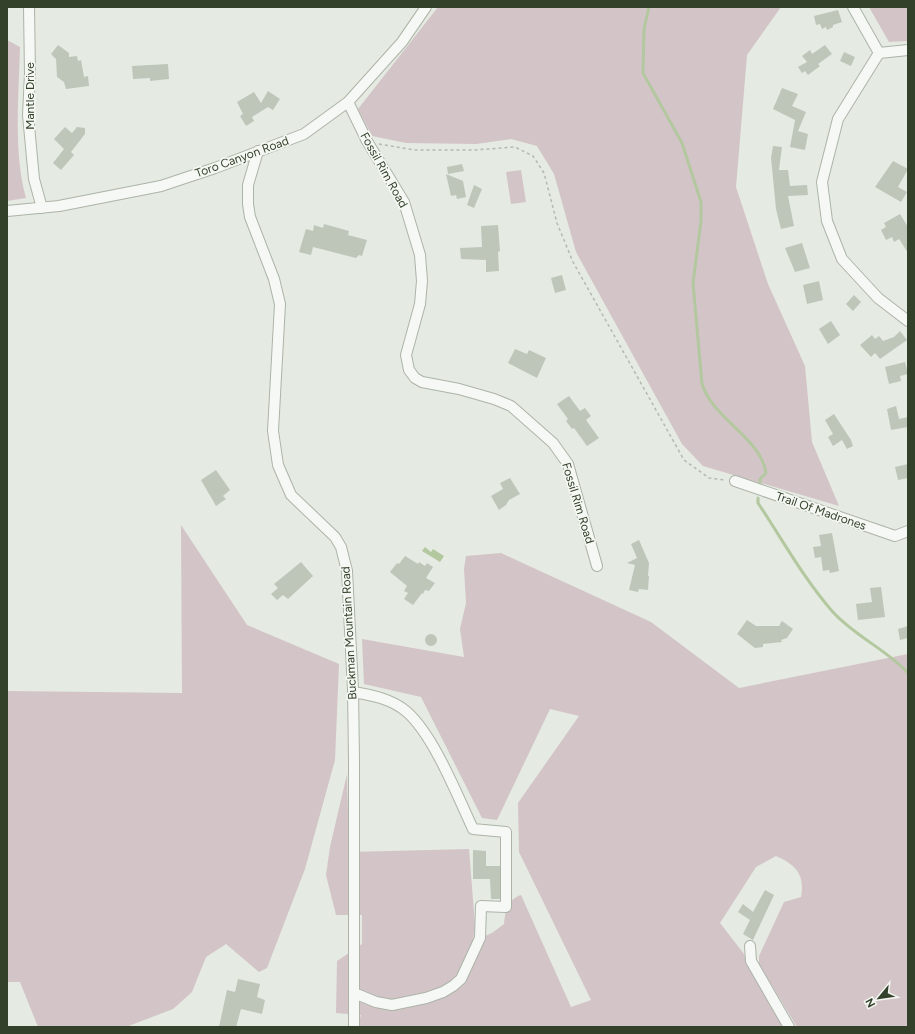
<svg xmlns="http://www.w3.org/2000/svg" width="915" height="1034" font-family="Figtree,sans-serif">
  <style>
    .green { fill: #d3c4c8 }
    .water { fill: #b3c89f }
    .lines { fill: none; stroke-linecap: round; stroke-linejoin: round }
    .stream { stroke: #b3c89f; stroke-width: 3 }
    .building { fill: #bec6b9 }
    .minor-casing { stroke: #acb4a7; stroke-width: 12 }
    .path { stroke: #b4bab0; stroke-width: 1.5; stroke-dasharray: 3 3; stroke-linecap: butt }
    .minor { stroke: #f6f8f5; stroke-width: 10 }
    .labels { text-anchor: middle; stroke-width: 3.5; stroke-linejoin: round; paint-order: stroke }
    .street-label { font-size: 12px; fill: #33412b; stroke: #f4f7f2 }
  </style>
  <rect width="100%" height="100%" fill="#e5eae2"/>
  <path class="green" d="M438 7H781L747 55 736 187 768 284 805 366 812 442 839 506 703 466 682 444 576 252 554 174 537 146 511 139 476 144 406 143 372 136 358 109Z
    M869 7H908V41L889 42Z
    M7 40 20 47C19 94 13 152 26 198L7 201Z
    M521 170 526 202 511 204 506 172Z
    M181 525 247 625 339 664 335 760 305 869 267 968 259 972 226 944 206 957 192 992 173 1009 126 1027H38L20 982H7V691L182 693Z
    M501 553 651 622 739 688 908 654V1027H797L759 964V956L784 902 801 897C805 874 796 865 776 856L756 867 720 923 744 954 759 983 786 1027H357L361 1015 336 1013 337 961 362 944V915H336L326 875 330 847 347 774 349 852 469 849 475 925 473 941 492 933 504 924C505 912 508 899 521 895L571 1007 591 1000 519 852 518 803 579 716 550 709 497 820 482 818 421 697 364 684 362 639 464 657 460 629 466 603 464 569 466 556Z"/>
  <path class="water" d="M425 547 431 552 433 549 444 556 440 562 422 551Z"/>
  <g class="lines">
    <path class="stream" d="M649 7 644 29 643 73 682 143 701 202V221L693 283 702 384C713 419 761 438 766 473L760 479V482
      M758 498V503C782 539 804 579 832 611 854 636 886 649 908 673"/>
  </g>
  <path class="building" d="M838 10 842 22 833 25V27L827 30 826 27 822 29 820 24 816 25 814 16Z
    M58 45 69 53V57L77 56 78 61 81 60 84 77 88 76 89 86 66 89 64 82 57 77 56 59 51 54Z
    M825 45 832 54 818 64 820 66 808 75 805 71 802 73 798 67 807 62 802 56 810 50 812 54Z
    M844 52 855 57 851 66 840 61Z
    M168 64 169 79 150 81V78L133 79 132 66Z
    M782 88 798 94 792 106 806 112 798 131 808 134 805 150 790 147 795 120 773 109Z
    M268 91 280 99 273 110 268 107 252 117 254 121 246 126 240 116 243 114 237 102 254 92 261 103Z
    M65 127 72 133 77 127 85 128V134L71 152 74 155 61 170 53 163 64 149 54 139Z
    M773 146 782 147 779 170H788L790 186 807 185 808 195 788 196 794 226 781 229 776 209 771 158Z
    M893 161 908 169 898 187 907 192 901 202 875 187Z
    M462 164 464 171 448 174 447 167Z
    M446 174 463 181 466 197 457 199 456 195 451 196Z
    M474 185 482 189 474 208 467 205Z
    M900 214 908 227V253L899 239 894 242 892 237 886 240 881 230 886 227 884 223Z
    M324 224 349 231 348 235 367 240 362 256 359 255 356 258 313 247 311 255 299 252 306 229 313 231 314 225 323 228Z
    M498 225 500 251 498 252 499 271 486 272V260L461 259 460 248 482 247 481 226Z
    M802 243 810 268 795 272 785 248Z
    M562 275 566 290 555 293 551 278Z
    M819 281 823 300 807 304 803 285Z
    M854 295 861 302 853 311 846 304Z
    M831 321 840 335 828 344 819 329Z
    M900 331 907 340 880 359 875 353 871 357 860 345 872 335 875 339 879 336 883 341 894 337Z
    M515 349 527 354 529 350 546 358 537 378 508 363Z
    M905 362 908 374 900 376 901 381 889 384 885 367Z
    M569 396 580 411 585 408 591 416 586 420 599 438 587 446 574 428 572 429 566 421 568 419 557 404Z
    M896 406 899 419 908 417V427L891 430 887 409Z
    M834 414 851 440 853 446 847 449 842 440 833 446 828 437 833 434 825 420Z
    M908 464V478L898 480 895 467Z
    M216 470 230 490 223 496 226 499 216 506 201 480Z
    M510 478 520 494 509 500 506 505 499 510 491 496 503 489 500 483Z
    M832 533 839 571 830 573 829 570 823 571 821 557 815 558 813 547 821 546 819 535Z
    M639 540 649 563 648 576H649L648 590 639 589 638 592 629 590 635 565 627 563 637 558 631 544Z
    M405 556 418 564 419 562 425 566 427 563 433 567 426 578 435 583 429 591 425 590 423 594 422 593 413 605 404 599 408 593 404 591 407 586 390 572 397 563 399 564Z
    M301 562 313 576 288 599 283 595 277 600 271 594 278 588 274 584Z
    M881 587 885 617 858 620 856 604 872 602 870 588Z
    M747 620 756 626H779L782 621 793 629 787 638 781 640 782 642 763 644V647L755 648 737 634Z
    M908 626V638L900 640 898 629Z
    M425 640a6 6 0 1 1 12 0a6 6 0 1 1-12 0Z
    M473 850 486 851V866H500V899H491L490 879H473Z
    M765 890 774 895 753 940 743 934 750 920 738 912 743 904 753 912Z
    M238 979 260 984 257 997 265 1000 262 1014 241 1009 236 1027H219L227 990 235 992Z"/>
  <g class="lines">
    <g class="minor-casing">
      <path id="minor" d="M29 7 30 74 28 115 34 179 42 208
        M853 7 879 53
        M879 53 838 119 822 182 827 221 842 259 878 298 908 321
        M879 53 908 50
        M348 102 367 141 404 202 420 255 422 281 420 304 406 355 409 370 415 378 422 382 459 389 494 399 511 406 553 443 568 464 597 566
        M258 151 248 185V204L250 217 274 279 280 304 273 431 278 465 291 495 335 537 341 547 347 571 353 690 354 759V1027
        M7 211 59 206 161 186 215 168 304 134 348 102 402 42 426 7
        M735 481 895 536 908 531
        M353 692C372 695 392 699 407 712 434 736 457 795 473 829L506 832V907L481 906 480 938 461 979 453 986 443 992 426 998 392 1005 376 1002 354 993
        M750 946 751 961 789 1027"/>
    </g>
    <path class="path" d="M379 144 414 150H475L515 147 533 156 544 173 557 223 573 262 684 460 709 478 725 480"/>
    <use href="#minor" class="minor"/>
  </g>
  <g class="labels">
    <g class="street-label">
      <text transform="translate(30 96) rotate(-90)" y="4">Mantle Drive</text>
      <text transform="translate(242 157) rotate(-20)" y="4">Toro Canyon Road</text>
      <text transform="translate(384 170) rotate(61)" y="4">Fossil Rim Road</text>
      <text transform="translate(578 503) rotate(73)" y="4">Fossil Rim Road</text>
      <text transform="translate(821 511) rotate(19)" y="4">Trail Of Madrones</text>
      <text transform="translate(349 633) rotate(-93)" y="4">Buckman Mountain Road</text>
    </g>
  </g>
  <rect width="915" height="1034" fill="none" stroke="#33412b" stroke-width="16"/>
  <g transform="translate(879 998) rotate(241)" stroke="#f4f7f2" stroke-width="3" paint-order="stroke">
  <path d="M0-3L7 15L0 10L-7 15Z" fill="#33412b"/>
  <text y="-6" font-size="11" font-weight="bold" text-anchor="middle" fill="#33412b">N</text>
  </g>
</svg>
